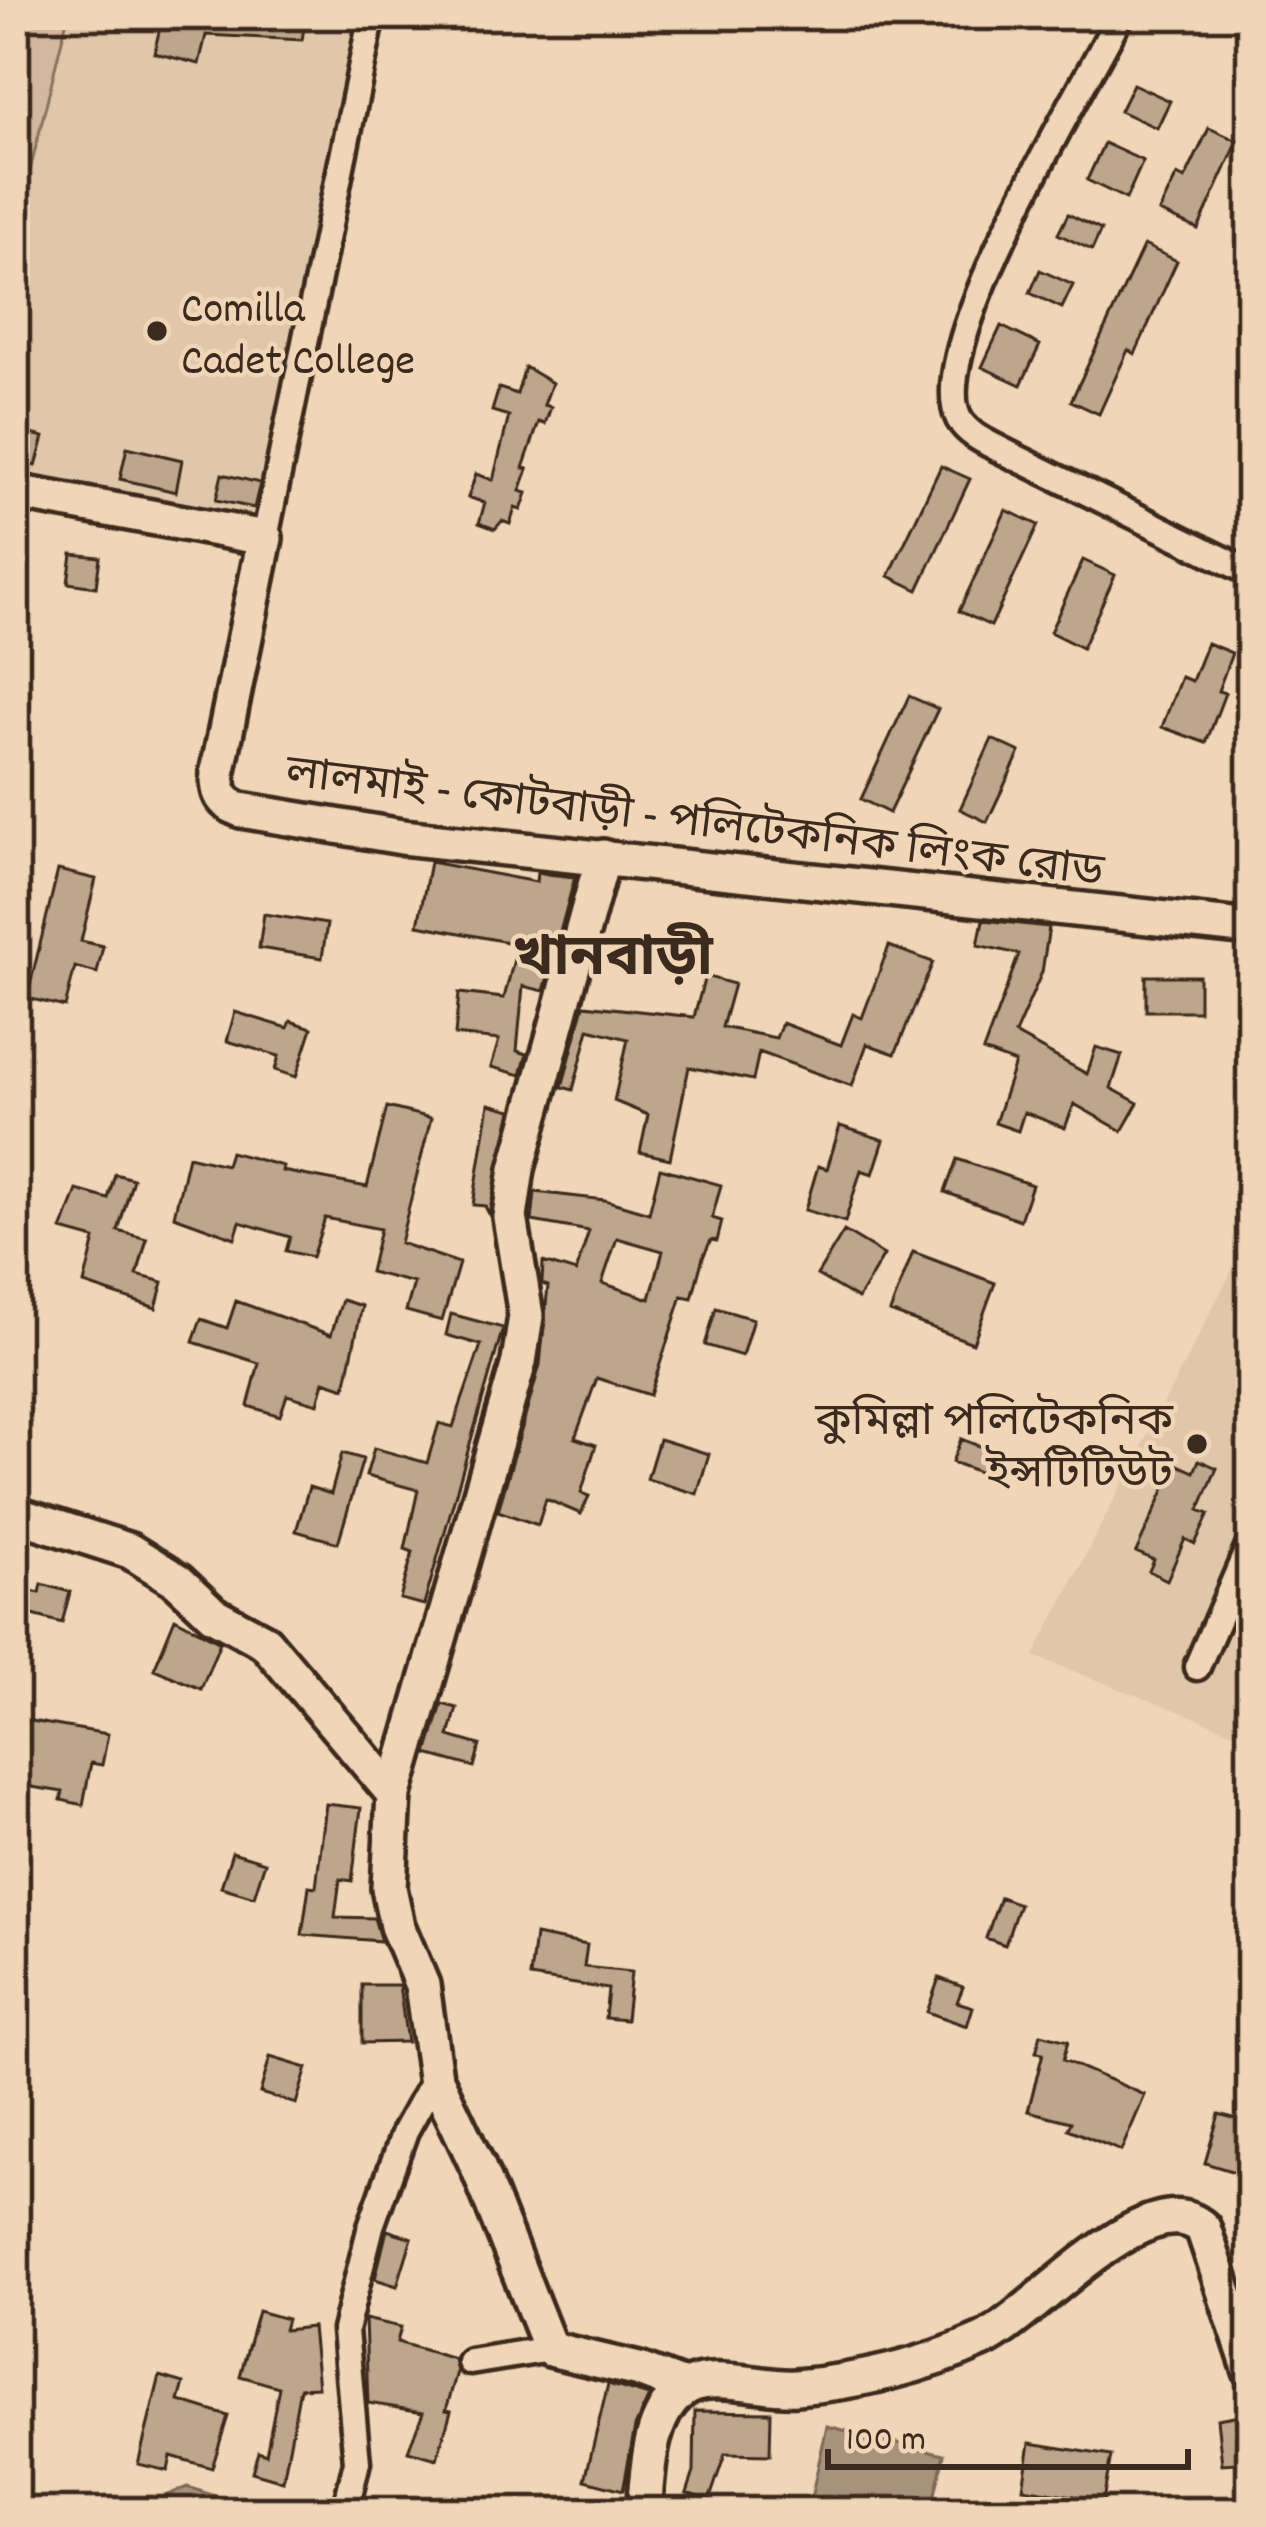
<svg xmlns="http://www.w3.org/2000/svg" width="1266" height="2527" font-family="Dekko,'Noto Sans Bengali',sans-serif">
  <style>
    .built { fill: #e1c7aa; fill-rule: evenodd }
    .green { fill: #d2b99e; stroke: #86725e; stroke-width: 3 }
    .water { fill: #a8927b; stroke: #7c6856; stroke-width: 3 }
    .building { fill: #bea68c; stroke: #3b2a1e; stroke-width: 3; fill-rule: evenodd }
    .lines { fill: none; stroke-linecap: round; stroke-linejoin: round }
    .street-casing { stroke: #3b2a1e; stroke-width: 33 }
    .secondary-casing { stroke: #3b2a1e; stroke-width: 42 }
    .street { stroke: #f0d5b7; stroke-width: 24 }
    .secondary { stroke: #f0d5b7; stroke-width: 33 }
    .poi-dot { fill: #3b2a1e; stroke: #f0d5b7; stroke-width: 4.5 }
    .labels { text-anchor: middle; stroke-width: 9; stroke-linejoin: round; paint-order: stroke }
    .poi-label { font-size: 45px; fill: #3b2a1e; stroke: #f0d5b7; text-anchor: start }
    .street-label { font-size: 45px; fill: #3b2a1e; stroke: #f0d5b7 }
    .district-label { font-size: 57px; font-weight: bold; fill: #3b2a1e; stroke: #f0d5b7 }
  </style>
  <rect width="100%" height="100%" fill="#f0d5b7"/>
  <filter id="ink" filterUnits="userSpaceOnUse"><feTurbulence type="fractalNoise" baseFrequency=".00833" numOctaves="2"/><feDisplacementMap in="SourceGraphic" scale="24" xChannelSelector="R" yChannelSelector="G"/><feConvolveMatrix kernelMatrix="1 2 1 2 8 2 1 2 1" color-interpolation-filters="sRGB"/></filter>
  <g filter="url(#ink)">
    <path class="built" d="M68 15H163L154 53 198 64 206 35 302 40 306 15H358L263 523 15 478V461L36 466 44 438 15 430V232ZM128 448 182 460 175 492 121 480Z
      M1251 1233V1739L1034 1656Z"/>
    <path class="green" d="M15 15H68L15 232Z"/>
    <path class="water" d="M827 2426 944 2454 931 2512 809 2507Z
      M187 2487 265 2512H157L163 2497Z"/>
    <path class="building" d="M163 15H306L302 40 206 35 199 64 154 53Z
      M1133 84 1170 101 1157 128 1120 111Z
      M1209 128 1238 141 1198 229 1159 212 1177 175 1185 179Z
      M1104 143 1143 161 1126 199 1087 180Z
      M1068 214 1101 230 1092 250 1058 234Z
      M1144 245 1177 261 1135 354 1128 350 1099 414 1071 401Z
      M1040 270 1073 285 1062 308 1030 293Z
      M1001 326 1040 345 1021 385 982 367Z
      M525 367 552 383 544 405 551 407 545 424 539 422 523 468 528 469 520 491 527 493 521 510 515 508 510 524 502 521 495 529 479 523 485 503 468 497 476 474 493 480 509 416 492 411 499 388 517 394Z
      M15 430 44 437 36 466 15 461Z
      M127 447 182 460 176 492 120 479Z
      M941 466 970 479 918 590 889 576Z
      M222 474 260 483 254 508 216 500Z
      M1006 510 1038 525 991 626 959 611Z
      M72 554 100 557 96 587 68 583Z
      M1083 560 1115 575 1082 648 1050 632Z
      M1207 643 1232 653 1218 691 1225 693 1206 743 1162 727 1181 677 1192 681Z
      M909 696 938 709 889 813 861 799Z
      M992 739 1020 752 987 822 960 809Z
      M430 862 536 882 537 873 575 877 544 991 523 986 517 1051 527 1054 521 1075 491 1067 499 1040 455 1035 459 993 504 998 518 944 418 925Z
      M58 870 96 879 81 941 103 946 97 973 75 967 65 1007 27 998Z
      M264 914 327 924 322 958 259 948Z
      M983 920 1049 927 1042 972 1015 1034 1087 1074 1096 1047 1122 1055 1111 1088 1138 1103 1122 1131 1074 1104 1065 1128 1024 1112 1018 1131 995 1123 1015 1063 983 1051 1019 954 978 945Z
      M889 946 933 962 895 1054 867 1044 852 1086 759 1052 753 1080 689 1067 670 1159 640 1152 648 1115 614 1101 628 1039 589 1029 573 1090 562 1087 584 1005 694 1017 705 976 734 984 722 1027 776 1038 782 1023 841 1045 853 1014 862 1018Z
      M1146 976H1199V1011H1146Z
      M235 1012 288 1028 291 1021 312 1028 296 1077 275 1070 279 1056 227 1041Z
      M489 1104 512 1110 489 1214 485 1206 473 1205Z
      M387 1107 431 1118 400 1243 459 1263 442 1321 406 1311 414 1283 370 1272 380 1229 325 1218 312 1257 286 1251 290 1237 240 1222 235 1238 174 1216 188 1156 226 1165 230 1152 283 1166 282 1171 367 1187Z
      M840 1126 884 1140 873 1174 861 1170 845 1222 805 1210 818 1166 827 1169Z
      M957 1159 1032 1185 1020 1220 945 1192Z
      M660 1168 721 1185 712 1218 722 1221 717 1241 711 1240 703 1257 692 1298 682 1296 650 1395 597 1378 575 1438 596 1445 581 1493 589 1496 581 1514 546 1499 538 1525 498 1511 540 1365 548 1286 542 1284 543 1262 576 1272 589 1231 532 1221 535 1192 605 1200 649 1213ZM617 1238 663 1251 650 1299 602 1283Z
      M115 1174 133 1179 118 1231 147 1239 137 1275 163 1282 156 1308 84 1284 95 1239 62 1230 77 1190 108 1199Z
      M844 1231 884 1255 858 1299 817 1275Z
      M913 1252 995 1283 973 1343 890 1312Z
      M342 1300 362 1306 345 1388 324 1381 318 1404 287 1395 280 1416 248 1406 259 1363 193 1342 201 1319 227 1328 236 1301 331 1335Z
      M716 1308 753 1319 742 1356 705 1345Z
      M451 1314 503 1328 424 1605 400 1599 413 1552 405 1549 418 1490 366 1476 374 1448 427 1463 439 1423 453 1427 481 1345 446 1335Z
      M659 1439 709 1454 697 1494 647 1479Z
      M961 1439 1002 1455 993 1477 952 1462Z
      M342 1453 363 1459 338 1543 296 1531 309 1487 331 1494Z
      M1199 1460 1217 1468 1199 1510 1209 1514 1195 1544 1185 1539 1167 1580 1149 1571 1154 1560 1136 1552 1176 1464 1194 1472Z
      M42 1584 70 1592 62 1623 15 1610V1587L40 1593Z
      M175 1618 220 1642 201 1689 154 1669Z
      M442 1704 457 1708 449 1736 480 1745 474 1767 427 1754Z
      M19 1719 108 1734 102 1765 91 1763 83 1805 61 1800 63 1792 19 1785 27 1741 15 1738Z
      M326 1804 361 1808 352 1881 340 1879 335 1917 374 1918 381 1941 302 1935 309 1886 316 1887Z
      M232 1852 265 1862 254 1897 221 1887Z
      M1000 1897 1019 1904 1005 1945 986 1938Z
      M535 1935 587 1945 584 1967 631 1972 626 2020 605 2018 608 1989 530 1977Z
      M939 1978 963 1987 957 2002 973 2007 967 2026 927 2012Z
      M362 1985H399L407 2042 362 2043Z
      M1041 2034 1068 2041 1063 2060 1145 2095 1121 2151 1068 2129 1071 2122 1028 2111 1043 2053 1036 2052Z
      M270 2057 307 2068 296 2104 260 2093Z
      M1219 2114 1251 2123 1238 2173 1205 2163Z
      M387 2230 412 2238 397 2286 375 2279Z
      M258 2311 287 2319 284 2330 312 2327 318 2387 300 2388 283 2481 252 2472 258 2451 266 2454 279 2387 240 2376Z
      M365 2319 401 2327 397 2342 454 2359 457 2372 446 2410 451 2411 437 2459 408 2451 423 2412 368 2403Z
      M160 2376 184 2383 179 2401 228 2416 212 2468 171 2456 168 2471 138 2464Z
      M608 2384 649 2396 635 2427 623 2490 585 2480Z
      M695 2411 771 2412 770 2455 725 2454 709 2501 687 2493 694 2472Z
      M1251 2413V2462L1222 2464 1217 2419Z
      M1030 2443 1111 2456 1103 2501 1023 2488Z"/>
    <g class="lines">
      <g class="street-casing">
        <path id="street" d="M1120 15C1084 88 923 349 959 419 968 435 988 443 1003 451L1251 573
          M265 538 372 15
          M1197 1667 1251 1542
          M470 2362 550 2349
          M345 2512 357 2462 345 2330 371 2226 405 2131 435 2077"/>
      </g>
      <g class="secondary-casing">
        <path id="secondary" d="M15 492 265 538 218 770C217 792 220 802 241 810L402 837 1251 928
          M603 857 517 1169 510 1217 526 1316 519 1362 394 1794 389 1888 397 1926 422 1985 435 2077 478 2167 550 2349 639 2370 684 2387
          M15 1514 130 1551 178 1581 213 1614 265 1642 394 1794
          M644 2512C648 2472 647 2421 680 2392 706 2368 763 2390 796 2387 858 2382 925 2366 982 2340 1033 2317 1148 2179 1203 2228L1251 2371"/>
      </g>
      <use href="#street" class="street"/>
      <use href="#secondary" class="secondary"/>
    </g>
  </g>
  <g class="poi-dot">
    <circle cx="157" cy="331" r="12"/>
    <circle cx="1197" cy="1444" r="12"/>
  </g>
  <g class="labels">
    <g class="poi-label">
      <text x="181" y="321">Comilla<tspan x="181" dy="52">Cadet College</tspan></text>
      <text x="1173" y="1434" text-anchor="end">কুমিল্লা পলিটেকনিক<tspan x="1173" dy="52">ইন্সটিটিউট</tspan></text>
    </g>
    <g class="street-label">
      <text transform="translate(695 819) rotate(7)" y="16">লালমাই - কোটবাড়ী - পলিটেকনিক লিংক রোড</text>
    </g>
    <g class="district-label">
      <text x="613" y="974">খানবাড়ী</text>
    </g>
  </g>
  <rect width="1266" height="2527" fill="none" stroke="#f0d5b7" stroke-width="60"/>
  <rect x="30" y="30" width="1206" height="2467" fill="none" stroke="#3b2a1e" stroke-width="4.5" filter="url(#ink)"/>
  <path d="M828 2449v18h360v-18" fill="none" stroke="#3b2a1e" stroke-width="6"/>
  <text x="846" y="2449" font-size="36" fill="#3b2a1e" stroke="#f0d5b7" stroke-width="9" paint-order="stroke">100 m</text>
</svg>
